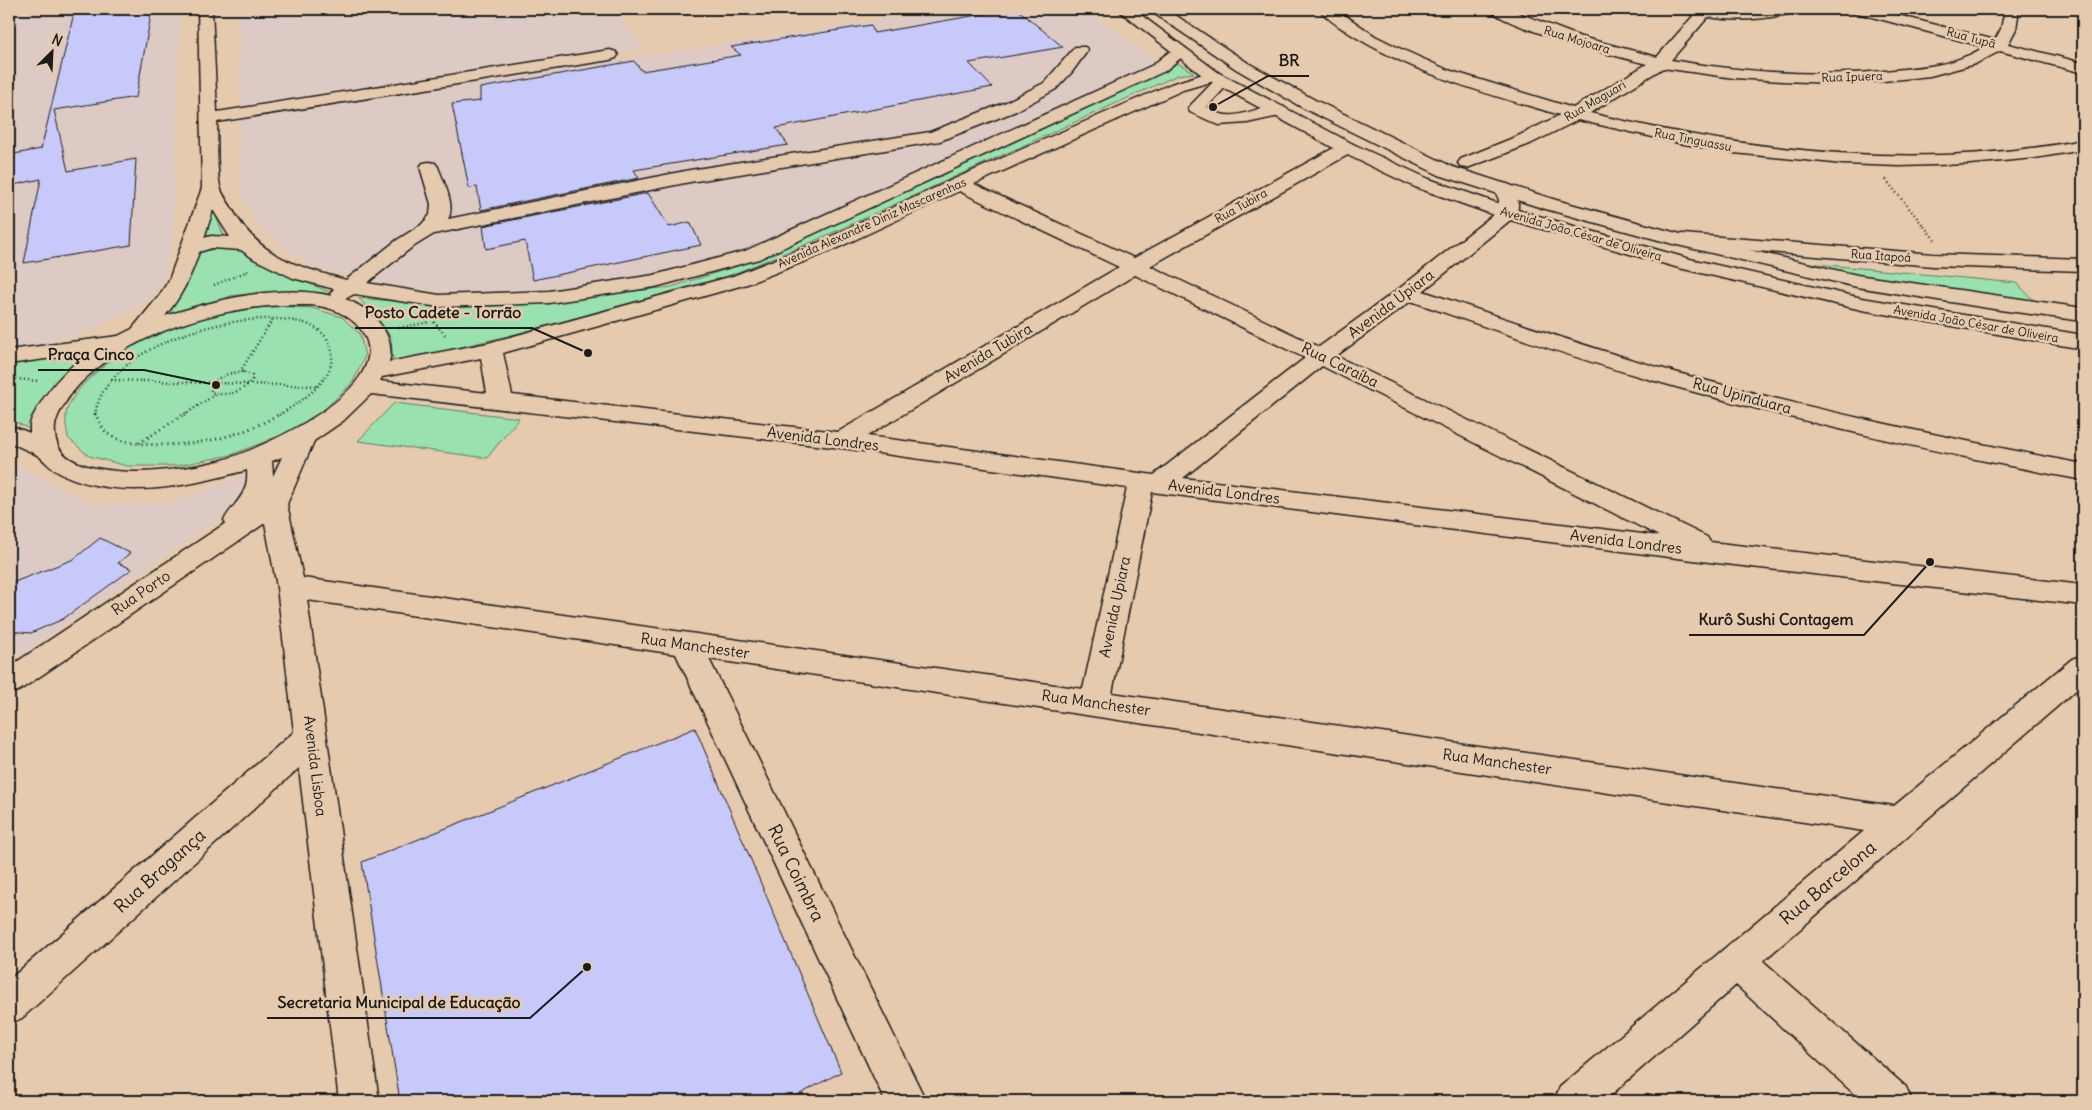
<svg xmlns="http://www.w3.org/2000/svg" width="2092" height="1110" font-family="Delius,sans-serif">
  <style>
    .built { fill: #ddcac4 }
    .green { fill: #99e1af; stroke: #5a7e66 }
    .building { fill: #c7c9fb; stroke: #1c1c1c }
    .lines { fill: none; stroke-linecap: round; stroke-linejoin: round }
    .minor-casing { stroke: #1c1c1c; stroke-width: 3 }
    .major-casing { stroke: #1c1c1c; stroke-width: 3 }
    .path-far2 { stroke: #1c1c1c; stroke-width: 2; stroke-dasharray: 0.5 2.5; stroke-linecap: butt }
    .path-far1 { stroke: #1c1c1c; stroke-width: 2.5; stroke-dasharray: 1 3; stroke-linecap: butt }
    .path { stroke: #1c1c1c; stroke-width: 3; stroke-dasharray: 1 4; stroke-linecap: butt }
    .minor { fill: #e6caad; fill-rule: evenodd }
    .major { fill: #e6caad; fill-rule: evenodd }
    .labels { text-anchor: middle; stroke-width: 5; stroke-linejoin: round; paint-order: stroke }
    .far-street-label { font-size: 12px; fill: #1c1c1c; stroke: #e6caad }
    .street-label { font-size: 15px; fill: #1c1c1c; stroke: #e6caad }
    .near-street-label { font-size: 18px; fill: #1c1c1c; stroke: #e6caad }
    .leader { fill: none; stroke: #1c1c1c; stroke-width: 2 }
    .callout-dot { fill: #1c1c1c; stroke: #e6caad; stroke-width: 2 }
    .callout-label { font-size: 16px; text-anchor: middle; font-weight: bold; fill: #1c1c1c; stroke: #e6caad; stroke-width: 5; stroke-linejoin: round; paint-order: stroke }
  </style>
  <rect width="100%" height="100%" fill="#e6caad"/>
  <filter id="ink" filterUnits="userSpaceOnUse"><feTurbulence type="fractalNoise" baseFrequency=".02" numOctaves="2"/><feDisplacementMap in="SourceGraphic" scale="10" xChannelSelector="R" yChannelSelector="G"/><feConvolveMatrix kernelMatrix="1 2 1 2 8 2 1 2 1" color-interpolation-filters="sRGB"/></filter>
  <g filter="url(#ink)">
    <path class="built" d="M30 9H181L172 244 164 282 144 304 94 329 34 347 9 348V16Z
      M237 9H613L644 49 241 108Z
      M950 9H1085L1152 58V66L772 239 738 252 657 275 578 287 471 295 378 285 310 266 280 244 257 223 242 197 239 119Z
      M9 461 93 505 172 502 249 474 254 480 237 506 9 664Z"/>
    <path class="green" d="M1178 63 1194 73 1178 75 812 242 728 276 529 331 393 363 391 337 359 298 446 306 511 304 671 287 737 266 821 231Z
      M211 205 225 238 201 239Z
      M210 245 247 251 274 268 336 295 265 292 231 296 152 326C172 301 193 279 200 247Z
      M1775 260 2017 283 2039 306Z
      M275 306 312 308 342 317 360 334 365 356 353 382 324 410 282 435 231 455 176 466H127L89 456 68 438C67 431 65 421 66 415 67 402 82 385 91 377 141 330 208 313 275 306Z
      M101 349 63 379 38 406 32 430 9 419V364Z
      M394 403 519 418 487 458 358 441Z"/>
    <path class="building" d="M75 9H152L136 97 54 110 68 171 136 159 131 245 24 263 41 179 9 186V155L41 149Z
      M984 9H1017L1063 47 969 63 992 87 776 128 788 145 634 170 639 178 481 210 477 187 469 188 452 104 480 101V88L634 61 642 71 741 55 731 47 871 25 874 33 989 13Z
      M648 193 669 227 690 222 701 245 533 280 525 241 486 249 483 226Z
      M100 538 130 553 118 563 132 569 63 619 31 633 9 631V584L74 559Z
      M695 728 841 1072 787 1101H400L362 862Z"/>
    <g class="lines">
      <g class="minor-casing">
        <path id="minor" d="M198 9H212L217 112 610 50 616 52 618 55 616 58 610 60 217 122C218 143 216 166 220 187 222 194 227 201 231 207 257 256 295 266 346 280L397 240 421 225 430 215 431 204 420 167 423 163 429 162 435 163 438 167C443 181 456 205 448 219L690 170 930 132 1004 103 1044 83 1075 47H1085L1088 50 1072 72 1056 89 1016 111 940 141 690 182 434 234 411 248 367 283 439 295 549 291 654 275 745 251 1153 65C1163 57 1173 46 1186 49L1188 52 1165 71 759 259 655 287 549 303 439 307 354 294 345 299C370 308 397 333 389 362L488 343 733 276 817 243 952 180 1171 84 1213 71 1219 73 1221 77 1229 78 1231 81 1207 107C1211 109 1216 113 1221 114 1242 120 1264 102 1284 107L1286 111 1284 115 1247 123 1219 125 1190 112 1188 108 1214 81 1183 90 974 184 1134 258 1341 144 1347 143 1353 144 1356 148 1353 152 1150 266 1319 347 1400 288 1498 211 1499 200 1494 189 1496 185 1503 183 1510 185C1517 195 1522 206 1514 217L1423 291C1503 318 1583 346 1664 369 1802 408 1942 437 2083 464V480C1937 453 1791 420 1648 379 1568 356 1489 328 1411 301L1336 356 1707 537 1710 542 2083 585V605L1717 563 1152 492 1112 693 1894 806 2072 659 2083 655V684L1763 961 1906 1087 1912 1101H1862L1736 985 1604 1101H1554L1560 1087 1864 831 709 659 926 1101H885L676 654 307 600 379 1101H339L299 768 22 1018 9 1024V980L294 732 277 587 265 523 20 690 9 694V667L226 523 224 520C235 501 249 495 247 470 190 486 121 501 64 475 53 471 48 464 40 457 32 451 18 447 9 442V425L30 433V424L32 418C46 391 64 370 89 353L9 364V350L118 336 132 329 159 296 169 280 202 188ZM959 191 1119 267 838 432 512 395 503 353 747 284 831 251ZM213 210 230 237 211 236 204 238ZM212 248 241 250 254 259 293 278 334 289 330 294 332 296C281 283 214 300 165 316 182 296 191 276 199 252ZM1135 275 1305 358 1154 475 867 436ZM309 305C329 306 350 314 362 331 401 388 258 451 219 461 186 469 150 474 116 471 98 469 67 465 58 446 51 429 56 417 65 403 98 350 184 318 244 309 265 305 288 305 309 305ZM481 358 487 393 380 381 382 377ZM1322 366 1659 536 1183 478ZM371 394 842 448 1127 488 1083 689 303 578 287 504 314 441 343 421ZM282 457 273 476 272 461Z
          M1320 9H1336L1375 36 1399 48 1448 70 1573 108 1647 64C1622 58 1500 26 1490 9H1508L1581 37 1657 57 1694 15 1682 12 1680 9 1740 11 1799 9 1797 12C1769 19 1737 22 1708 17L1671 60C1747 73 1828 78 1904 69 1924 67 1946 65 1964 57 1971 55 1978 50 1985 47L1853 12 1851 9H1874L1995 40 2001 29 2005 9H2019L2016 29 2008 44 2083 63V73L2000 51 1975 64 1930 76 1884 81 1833 83 1782 81 1734 78 1663 68 1590 113C1749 152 1920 171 2083 140V150L2035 158 1970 164 1899 166 1843 164 1734 153 1679 143 1578 120 1530 144 1467 168 1461 167 1458 163 1461 159 1518 136 1560 115C1487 94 1414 74 1349 33 1340 27 1325 18 1320 9Z
          M1683 234 1933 254 2083 259V271L1933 266 1676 244 1673 240 1676 236Z"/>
      </g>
      <g class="major-casing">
        <path id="major" d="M1117 9H1133L1219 73 1353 144 1429 179 1514 209 1690 259 1862 298 2083 335V349L1862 310 1679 268 1500 217 1415 187 1341 152 1207 79Z
          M1150 9H1166L1248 63 1315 100 1453 167 1556 200 1684 235 1857 275 2083 308V321L2000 310 1857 287 1673 244 1542 208 1439 175 1303 108 1236 69 1152 12Z"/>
      </g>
      <path class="path-far2" d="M1886 179 1887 181"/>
      <path class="path-far1" d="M1886 180 1936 241
        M214 285 248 271
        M434 322 446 336
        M399 328 430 322
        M240 372 272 320
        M244 372 252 376V380C241 393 227 397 211 392V385C220 375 231 372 244 372Z
        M16 379 39 381
        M111 380 317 386
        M95 415C105 343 244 306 304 323 316 327 327 334 331 347 339 378 302 401 279 415
        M184 415 216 394"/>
      <path class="path" d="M95 413C98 420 102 428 107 433 117 441 132 443 144 444 191 448 240 438 281 413
        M139 443 186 413"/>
      <use href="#minor" class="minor"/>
      <use href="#major" class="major"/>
    </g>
  </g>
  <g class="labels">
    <g class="far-street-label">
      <text transform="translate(1971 38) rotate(15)" y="4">Rua Tupã</text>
      <text transform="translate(1577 40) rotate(17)" y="4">Rua Mojoara</text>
      <text transform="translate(1852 77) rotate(-2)" y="4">Rua Ipuera</text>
      <text transform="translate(1595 101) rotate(-30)" y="4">Rua Maguari</text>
      <text transform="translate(1693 140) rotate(11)" y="4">Rua Tinguassu</text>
      <text transform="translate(1241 206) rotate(-29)" y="4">Rua Tubira</text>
      <text transform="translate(872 223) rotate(-24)" y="4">Avenida Alexandre Diniz Mascarenhas</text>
      <text transform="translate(1581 234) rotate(16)" y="4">Avenida João César de Oliveira</text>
      <text transform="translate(1881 256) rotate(4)" y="4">Rua Itapoá</text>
      <text transform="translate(1976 324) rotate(10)" y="4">Avenida João César de Oliveira</text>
    </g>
    <g class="street-label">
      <text transform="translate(1391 304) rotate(-37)" y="5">Avenida Upiara</text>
      <text transform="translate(988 353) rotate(-31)" y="5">Avenida Tubira</text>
      <text transform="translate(1340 365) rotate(26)" y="5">Rua Caraíba</text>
      <text transform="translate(1742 396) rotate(15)" y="5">Rua Upinduara</text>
      <text transform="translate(823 439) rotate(7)" y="5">Avenida Londres</text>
      <text transform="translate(1224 492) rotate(7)" y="5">Avenida Londres</text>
      <text transform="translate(1626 542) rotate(7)" y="5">Avenida Londres</text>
      <text transform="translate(141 593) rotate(-34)" y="5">Rua Porto</text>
      <text transform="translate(1115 607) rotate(-78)" y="5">Avenida Upiara</text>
      <text transform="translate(695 646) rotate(8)" y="5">Rua Manchester</text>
      <text transform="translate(1096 703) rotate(8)" y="5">Rua Manchester</text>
      <text transform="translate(1497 762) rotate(8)" y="5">Rua Manchester</text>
      <text transform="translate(315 766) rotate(83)" y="5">Avenida Lisboa</text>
    </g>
    <g class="near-street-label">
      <text transform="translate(160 871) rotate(-42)" y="6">Rua Bragança</text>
      <text transform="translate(796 873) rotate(64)" y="6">Rua Coimbra</text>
      <text transform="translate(1828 883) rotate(-40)" y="6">Rua Barcelona</text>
    </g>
  </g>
  <path class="leader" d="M1213 107L1268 76H1309M588 353L532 328H355M216 385L144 370H38M1930 562L1864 635H1689M587 967L530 1018H267"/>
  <g class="callout-dot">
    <circle cx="1213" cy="107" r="5"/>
    <circle cx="588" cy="353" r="5"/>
    <circle cx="216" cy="385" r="5"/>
    <circle cx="1930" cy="562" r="5"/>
    <circle cx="587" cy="967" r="5"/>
  </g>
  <g class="callout-label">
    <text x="1289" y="66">BR</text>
    <text x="443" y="318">Posto Cadete - Torrão</text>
    <text x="91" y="360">Praça Cinco</text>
    <text x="1776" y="625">Kurô Sushi Contagem</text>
    <text x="399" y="1008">Secretaria Municipal de Educação</text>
  </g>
  <rect width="2092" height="1110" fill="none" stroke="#e6caad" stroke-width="30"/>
  <rect x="15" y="15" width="2062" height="1080" fill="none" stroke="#1c1c1c" stroke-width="2" filter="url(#ink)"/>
  <g transform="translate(52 52) rotate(24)" stroke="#e6caad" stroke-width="4" paint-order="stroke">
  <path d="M0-4L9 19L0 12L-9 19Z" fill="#1c1c1c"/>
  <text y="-8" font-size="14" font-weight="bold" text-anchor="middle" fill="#1c1c1c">N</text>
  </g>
</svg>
